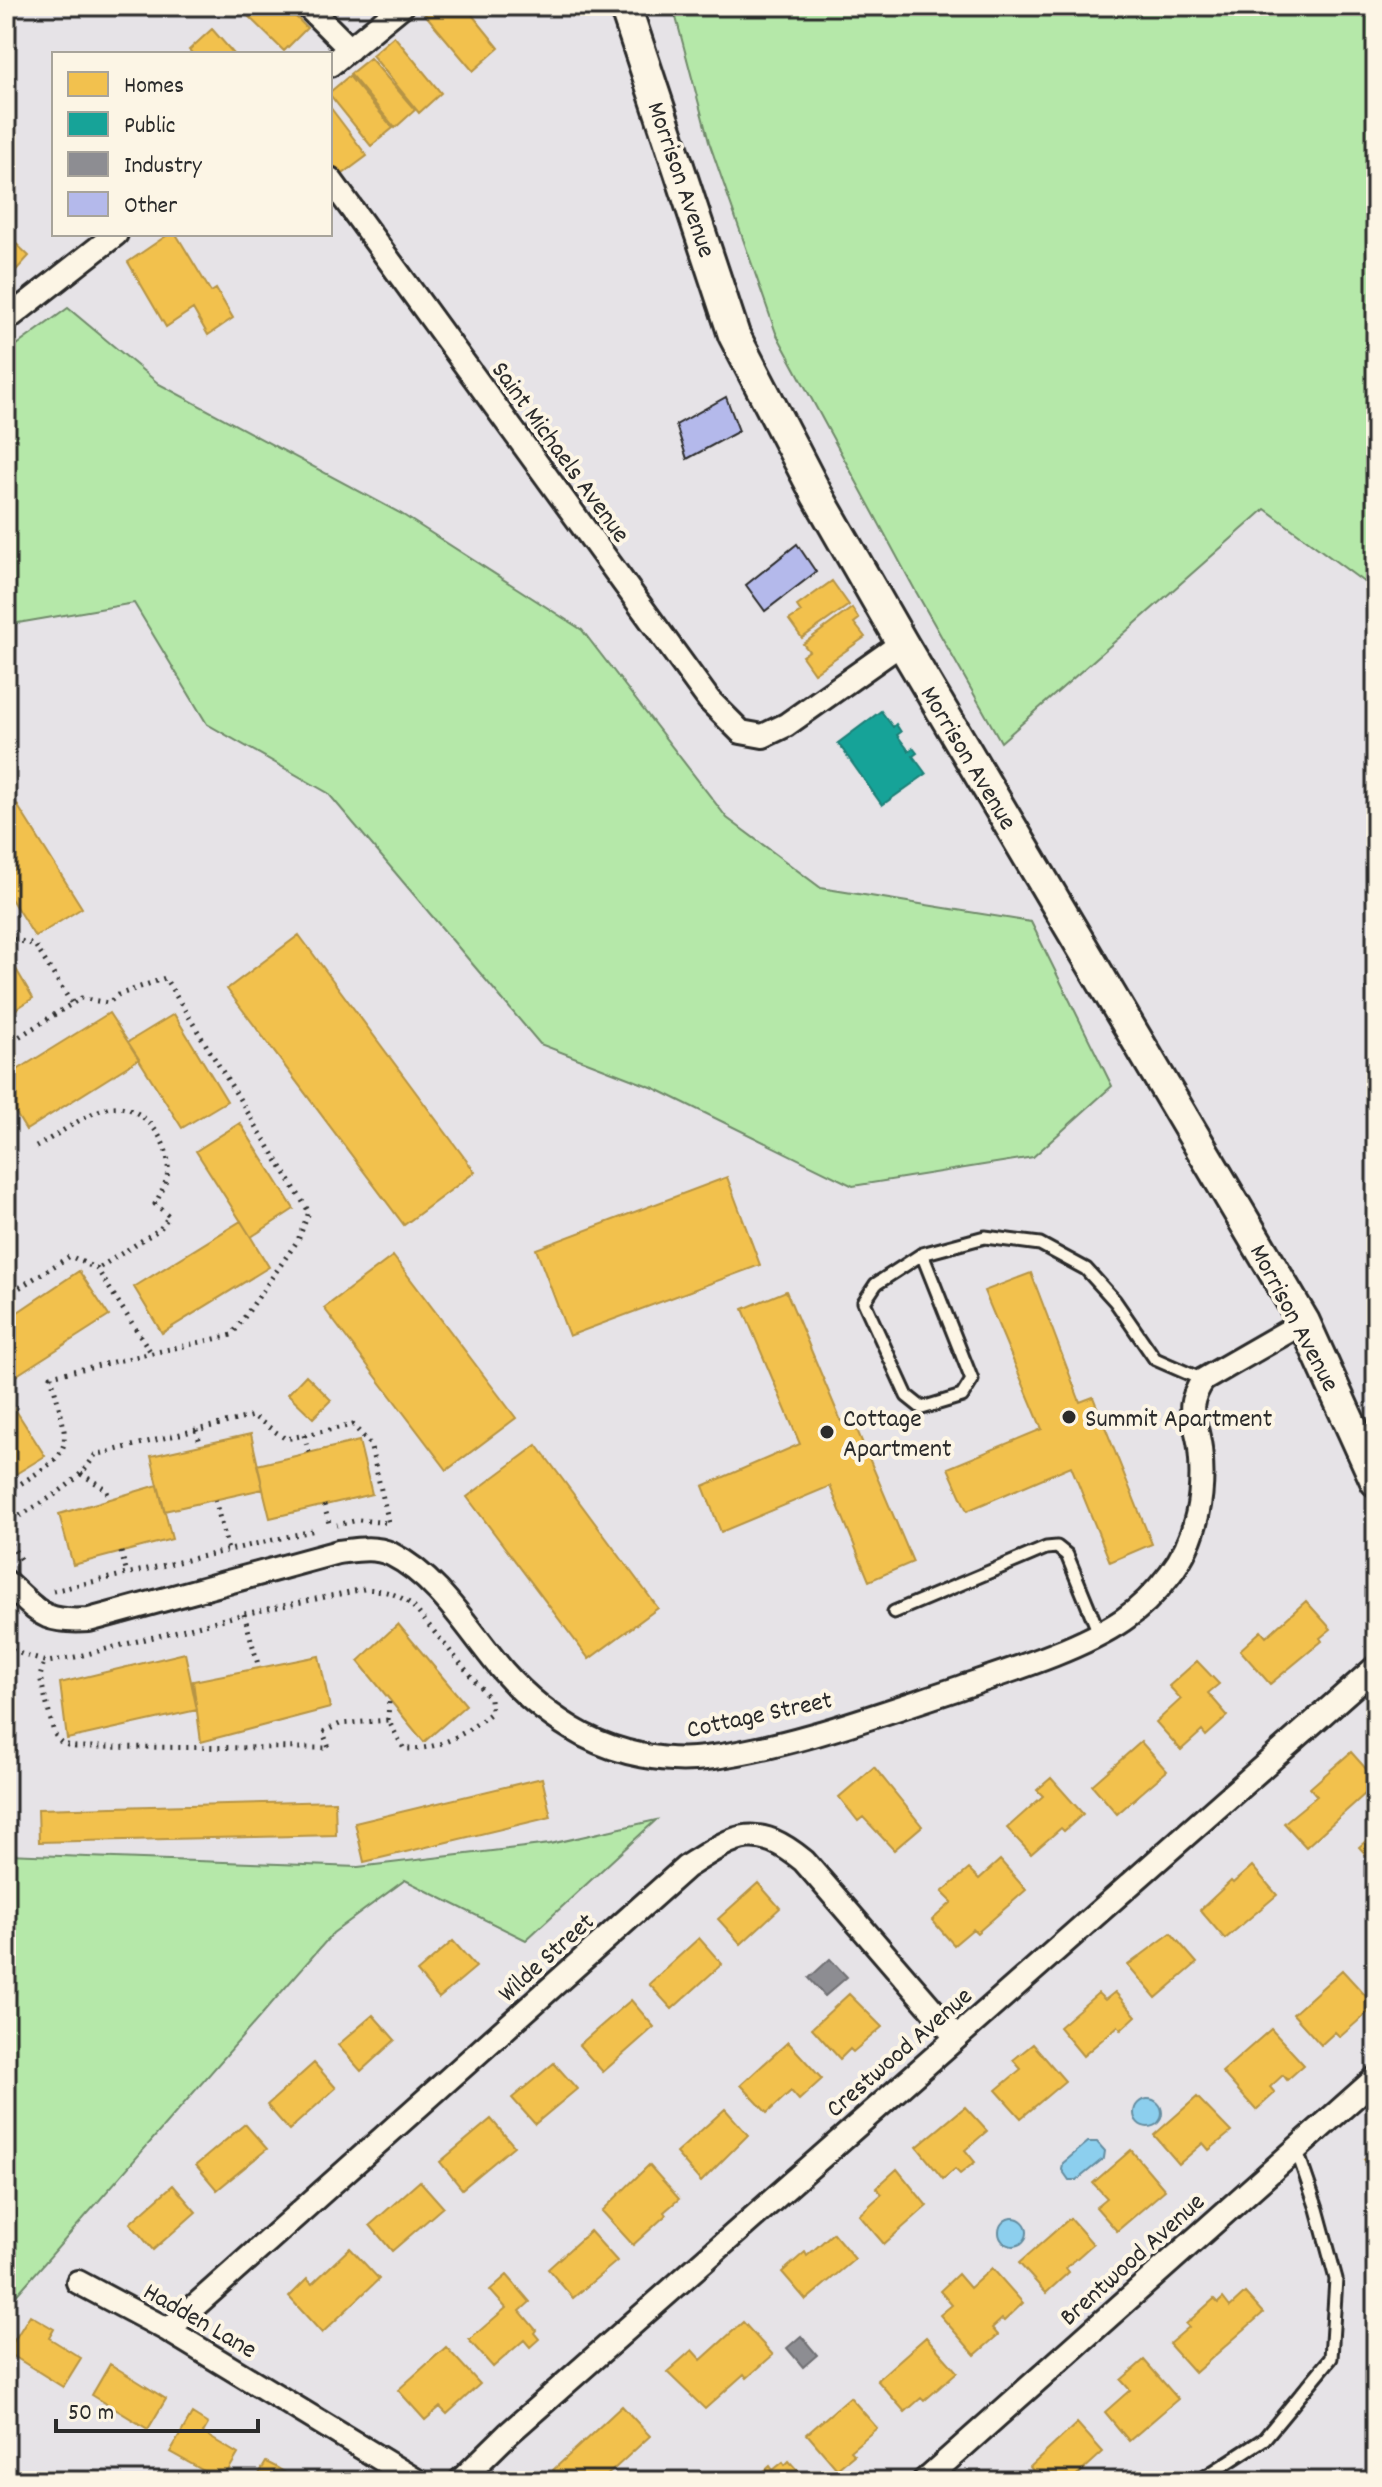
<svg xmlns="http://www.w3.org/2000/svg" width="1382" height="2487" font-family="Dekko,sans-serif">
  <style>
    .green { fill: #b5e8a9; stroke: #708a6a; stroke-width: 2 }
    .water { fill: #8ccfee; stroke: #658da0; stroke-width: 2 }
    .homes { fill: #f2c14e; stroke: #b69444; stroke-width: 2 }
    .public { fill: #17a398; stroke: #1d7f77; stroke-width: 2 }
    .industry { fill: #8d8d92; stroke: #707073; stroke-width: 2 }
    .building { fill: #b4b9eb; stroke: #2b2b2b; stroke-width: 2 }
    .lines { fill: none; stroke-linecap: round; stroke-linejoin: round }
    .lane-casing { stroke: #2b2b2b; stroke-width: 17 }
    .street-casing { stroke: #2b2b2b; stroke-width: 28 }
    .secondary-casing { stroke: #2b2b2b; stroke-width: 36 }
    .path { stroke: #2b2b2b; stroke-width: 5; stroke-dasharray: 2 6; stroke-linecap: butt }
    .lane { stroke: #fcf5e5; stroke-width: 11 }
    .street { stroke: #fcf5e5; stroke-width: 22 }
    .secondary { stroke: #fcf5e5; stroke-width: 30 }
    .poi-dot { fill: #2b2b2b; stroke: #fcf5e5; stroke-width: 3 }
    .labels { text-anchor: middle; stroke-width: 8; stroke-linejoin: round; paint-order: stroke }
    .street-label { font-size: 26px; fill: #2b2b2b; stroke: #fcf5e5 }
    .poi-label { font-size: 26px; fill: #2b2b2b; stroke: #fcf5e5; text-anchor: start }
  </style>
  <rect width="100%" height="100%" fill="#e6e3e7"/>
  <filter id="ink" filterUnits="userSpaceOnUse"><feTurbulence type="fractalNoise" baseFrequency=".0125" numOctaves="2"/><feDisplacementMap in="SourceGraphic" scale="16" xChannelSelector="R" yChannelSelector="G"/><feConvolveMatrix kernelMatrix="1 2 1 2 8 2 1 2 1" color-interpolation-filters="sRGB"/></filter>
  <g filter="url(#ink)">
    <path class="green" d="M673 6H1376V591L1265 509 1001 742 915 590 776 333 709 142Z
      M68 308 159 384 400 513 582 630 727 818 821 888 1031 922 1112 1086 1033 1157 853 1186 654 1088 540 1044 328 793 207 724 134 603 6 625V353Z
      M656 1820 526 1940 405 1880 333 1933 6 2307V1854L358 1867 550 1844Z"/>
    <path class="water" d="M1134 2113a14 14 0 1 1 28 0a14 14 0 1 1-28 0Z
      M1088 2142H1097L1105 2151 1104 2158 1077 2180H1069L1062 2170 1063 2163Z
      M999 2232a14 14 0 1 1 28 0a14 14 0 1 1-28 0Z"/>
    <path class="homes" d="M252 6H285L307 28 284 51 245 13Z
      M432 6H465L499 48 473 71 424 13Z
      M212 29 234 54H193L189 50Z
      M394 36 441 93 419 113 372 55Z
      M370 58 415 110 395 128 350 74Z
      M349 76 393 128 371 146 330 95V92Z
      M330 107 367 156 340 176 330 163Z
      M6 234 29 256 9 278 6 276Z
      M169 234H176L211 292 216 289 233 318 208 335 193 309 166 327 128 262Z
      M832 581 849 605 802 638 789 620 801 612 797 606Z
      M852 608 859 619 854 623 865 637 814 673 802 656 809 651 803 644Z
      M11 795 82 908 35 937 6 891V798Z
      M299 935 475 1172 404 1225 227 989Z
      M6 952 33 998 6 1016Z
      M109 1013 139 1059 26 1130 6 1097V1077Z
      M174 1014 227 1101 182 1128 128 1042Z
      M240 1123 294 1209 251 1237 196 1151Z
      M727 1177 760 1265 569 1336 536 1249Z
      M241 1221 269 1267 162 1333 134 1287Z
      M393 1256 516 1418 447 1470 324 1308Z
      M79 1271 109 1316 6 1382V1320Z
      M1031 1273 1080 1402 1093 1397 1152 1544 1110 1562 1071 1466 967 1511 948 1468 1042 1429 984 1291Z
      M786 1291 841 1421 852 1418 913 1562 869 1581 830 1486 721 1532 703 1486 800 1444 743 1309Z
      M306 1375 331 1400 313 1418 288 1394Z
      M6 1395 45 1456 6 1480Z
      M251 1434 263 1489 164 1511 151 1456Z
      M359 1441 372 1494 270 1518 257 1465Z
      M537 1445 658 1608 589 1659 467 1497Z
      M158 1485 172 1539 73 1565 59 1514Z
      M1306 1601 1331 1629 1320 1638 1322 1641 1270 1684 1240 1650 1261 1631 1266 1637Z
      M398 1624 466 1705 424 1742 358 1661Z
      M185 1653 197 1710 67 1739 60 1683Z
      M319 1656 330 1708 201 1742 193 1681Z
      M1197 1661 1219 1684 1208 1693 1228 1716 1206 1736 1202 1731 1181 1750 1156 1722 1181 1699 1169 1686Z
      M1141 1742 1167 1771 1117 1814 1092 1785Z
      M1351 1752 1376 1780V1784L1306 1847 1284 1823 1317 1796 1310 1788Z
      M874 1767 922 1826 894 1850 863 1817 858 1821 839 1797Z
      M542 1778 551 1817 364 1862 355 1823Z
      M1051 1778 1083 1814 1064 1831 1061 1828 1031 1854 1007 1828 1043 1796 1037 1790Z
      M335 1801 336 1835 39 1842 38 1809Z
      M1376 1832V1866L1359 1847Z
      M1000 1860 1026 1890 977 1933 973 1929 954 1945 932 1920 952 1902 942 1892 969 1869 979 1879Z
      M1252 1866 1277 1895 1225 1939 1200 1910 1231 1881 1233 1883Z
      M758 1883 780 1908 741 1944 718 1919Z
      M1171 1933 1197 1963 1156 1998 1128 1965Z
      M699 1938 722 1964 672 2009 649 1984Z
      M453 1941 476 1967 439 1998 417 1972Z
      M1342 1970 1375 2006 1340 2037 1335 2032 1321 2045 1293 2014Z
      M1115 1992 1136 2016 1121 2030 1118 2026 1083 2056 1059 2027 1098 1993 1105 2000Z
      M849 1994 882 2027 853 2052 850 2049 840 2059 812 2028Z
      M631 2000 654 2027 603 2072 579 2045Z
      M373 2015 395 2040 361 2071 338 2045Z
      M1271 2029 1304 2065 1287 2080 1283 2075 1270 2087 1275 2093 1256 2110 1222 2072Z
      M788 2042 822 2079 799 2100 791 2091 767 2113 741 2085Z
      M1033 2044 1065 2081 1021 2118 996 2090 1021 2069 1013 2060Z
      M314 2063 336 2088 289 2130 267 2105Z
      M554 2063 577 2089 535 2124 512 2098Z
      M1197 2097 1231 2132 1209 2150 1203 2143 1179 2164 1154 2135Z
      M965 2107 987 2131 965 2150 975 2162 960 2174 955 2169 943 2179 917 2147Z
      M725 2109 748 2135 701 2182 676 2153Z
      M491 2119 514 2146 462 2189 440 2162Z
      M245 2124 267 2149 217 2190 196 2165Z
      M1376 2148V2173L1364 2159Z
      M1131 2150 1165 2190 1117 2231 1096 2207 1107 2198 1093 2183Z
      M649 2165 679 2199 664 2212 666 2215 633 2245 602 2211Z
      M897 2169 927 2206 884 2244 859 2215 882 2194 876 2188Z
      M420 2181 443 2207 392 2251 370 2225Z
      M173 2185 196 2212 153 2250 130 2223Z
      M1070 2218 1093 2244 1066 2268 1069 2272 1046 2293 1019 2263Z
      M590 2231 617 2261 573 2298 548 2269Z
      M833 2233 855 2259 806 2300 782 2272 805 2252 807 2256Z
      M350 2248 379 2279 322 2333 289 2297 307 2279 312 2284Z
      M992 2268 1023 2303 1004 2321 1002 2319 992 2328 998 2335 975 2355 940 2315 952 2305 940 2291 958 2274 970 2288Z
      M507 2275 530 2302 520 2311 536 2330 534 2333 539 2339 530 2347 524 2340 493 2367 469 2340 506 2308 490 2290Z
      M1245 2293 1263 2313 1195 2373 1169 2344 1189 2327 1186 2324 1214 2299 1218 2303 1223 2298 1230 2307Z
      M30 2315 54 2329 49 2338 81 2358 63 2387 7 2352Z
      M743 2322 773 2355 747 2378 744 2374 705 2409 667 2372 692 2350 701 2360Z
      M926 2337 957 2372 924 2401 921 2398 905 2412 877 2380Z
      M446 2347 480 2384 447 2414 440 2407 425 2420 398 2390Z
      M1144 2360 1178 2399 1129 2441 1105 2412 1130 2390 1121 2380Z
      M110 2364 166 2399 148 2429 92 2395Z
      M850 2397 877 2428 850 2451 854 2455 837 2469 807 2434Z
      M622 2406 650 2436 601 2481H563L553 2470Z
      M192 2414 208 2424 203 2433 238 2454 222 2481 170 2452Z
      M1077 2423 1103 2452 1071 2481H1042L1030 2467Z
      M789 2461 807 2481H753L770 2466 773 2470 783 2462 785 2465Z
      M266 2462 274 2466 299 2481H255Z"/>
    <path class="public" d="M881 711 893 727 896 724 901 732 897 735 909 751 913 748 917 753 913 756 926 774 882 805 838 743Z"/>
    <path class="industry" d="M830 1959 847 1977 825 1996 809 1978Z
      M801 2336 817 2355 803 2367 787 2348Z"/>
    <path class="building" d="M726 397 739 431 687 459 676 425Z
      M797 544 816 572 765 611 746 585Z"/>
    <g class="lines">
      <g class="lane-casing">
        <path id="lane" d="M922 1254 876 1284 864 1302 907 1396 922 1408 962 1396 972 1380 922 1254 985 1237 1040 1244 1086 1269 1115 1301 1155 1359 1203 1380
          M894 1612 1046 1548 1057 1547 1067 1555 1099 1633
          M1199 2481 1264 2439 1331 2358 1336 2279 1317 2209 1296 2148"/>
      </g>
      <g class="street-casing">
        <path id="street" d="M307 6 350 49
          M330 65 402 6
          M330 179 709 700 741 732 763 736 786 725 902 643
          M6 320 116 234
          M6 1582C40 1612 40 1623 89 1620L338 1552C355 1550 374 1546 391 1554 439 1578 469 1631 503 1671 525 1696 554 1719 583 1735 620 1754 664 1763 706 1758 788 1748 877 1715 956 1689 1006 1672 1079 1650 1123 1620 1141 1608 1157 1591 1170 1574 1198 1538 1205 1492 1200 1448 1196 1416 1183 1411 1203 1380L1304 1322
          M78 2282 168 2330 417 2481
          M168 2330 686 1867C735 1836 754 1820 804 1861L956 2037
          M460 2481 508 2434 1376 1667
          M924 2481 1376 2078"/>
      </g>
      <g class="secondary-casing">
        <path id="secondary" d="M625 6 734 335 817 495 902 643 1304 1322 1376 1481"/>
      </g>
      <path class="path" d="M6 937 35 945 72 1004
        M6 1045 81 998 108 1003 118 995 165 978 309 1212 298 1240 232 1335 51 1376C72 1457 76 1448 6 1493
        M36 1147C54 1137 87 1113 107 1108 137 1100 167 1135 168 1164 169 1179 162 1191 155 1204L169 1216 160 1229 97 1269
        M6 1296 70 1256 97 1269 152 1354
        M196 1430 201 1445
        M304 1435 309 1453
        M81 1474 106 1489 110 1499
        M215 1500 228 1550
        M324 1505 330 1527
        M6 1524C38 1504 75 1488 95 1455L253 1416 286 1439 353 1425 370 1444 389 1523 358 1520 337 1525
        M6 1537 23 1563
        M121 1552 127 1574
        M53 1591 316 1530
        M244 1614 259 1668
        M6 1645C19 1655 33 1658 48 1662L75 1657 244 1614 364 1589C384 1590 396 1593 412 1605L490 1699 491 1713C464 1735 439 1750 404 1749L388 1720 340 1724 323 1732 329 1748 76 1747C65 1745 59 1743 54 1733L40 1677 44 1661
        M388 1720 389 1699"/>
      <use href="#lane" class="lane"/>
      <use href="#street" class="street"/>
      <use href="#secondary" class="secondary"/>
    </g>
  </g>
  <g class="poi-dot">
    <circle cx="1069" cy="1417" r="8"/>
    <circle cx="827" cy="1432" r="8"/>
  </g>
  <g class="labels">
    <g class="street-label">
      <text transform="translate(683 179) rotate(71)" y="9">Morrison Avenue</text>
      <text transform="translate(562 451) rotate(54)" y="9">Saint Michaels Avenue</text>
      <text transform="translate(970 757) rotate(59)" y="9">Morrison Avenue</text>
      <text transform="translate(1296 1317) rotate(62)" y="9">Morrison Avenue</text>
      <text transform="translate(759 1713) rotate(-12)" y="9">Cottage Street</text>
      <text transform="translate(545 1956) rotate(-42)" y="9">Wilde Street</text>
      <text transform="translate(898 2051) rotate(-41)" y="9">Crestwood Avenue</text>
      <text transform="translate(1131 2258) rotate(-42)" y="9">Brentwood Avenue</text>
      <text transform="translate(201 2319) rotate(30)" y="9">Hadden Lane</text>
    </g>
    <g class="poi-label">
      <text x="843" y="1426">Cottage<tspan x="843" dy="30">Apartment</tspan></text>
      <text x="1085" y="1426">Summit Apartment</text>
    </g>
  </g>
  <rect width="1382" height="2487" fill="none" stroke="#fcf5e5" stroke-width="32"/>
  <rect x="16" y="16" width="1350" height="2455" fill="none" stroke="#2b2b2b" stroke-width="3" filter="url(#ink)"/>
  <rect x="52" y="52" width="280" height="184" fill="#fcf5e5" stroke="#a8a49b" stroke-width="2"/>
  <rect x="68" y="72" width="40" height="24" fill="#f2c14e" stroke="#a8a49b" stroke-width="2"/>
  <text x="124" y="92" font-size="24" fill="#2b2b2b">Homes</text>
  <rect x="68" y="112" width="40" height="24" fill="#17a398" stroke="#a8a49b" stroke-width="2"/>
  <text x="124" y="132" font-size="24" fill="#2b2b2b">Public</text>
  <rect x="68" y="152" width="40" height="24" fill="#8d8d92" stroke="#a8a49b" stroke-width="2"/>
  <text x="124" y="172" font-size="24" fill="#2b2b2b">Industry</text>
  <rect x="68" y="192" width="40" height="24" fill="#b4b9eb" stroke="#a8a49b" stroke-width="2"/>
  <text x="124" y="212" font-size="24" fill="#2b2b2b">Other</text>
  <path d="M56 2419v12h202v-12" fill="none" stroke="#2b2b2b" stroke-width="4"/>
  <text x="68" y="2419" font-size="24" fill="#2b2b2b" stroke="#fcf5e5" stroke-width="6" paint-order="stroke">50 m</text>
</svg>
